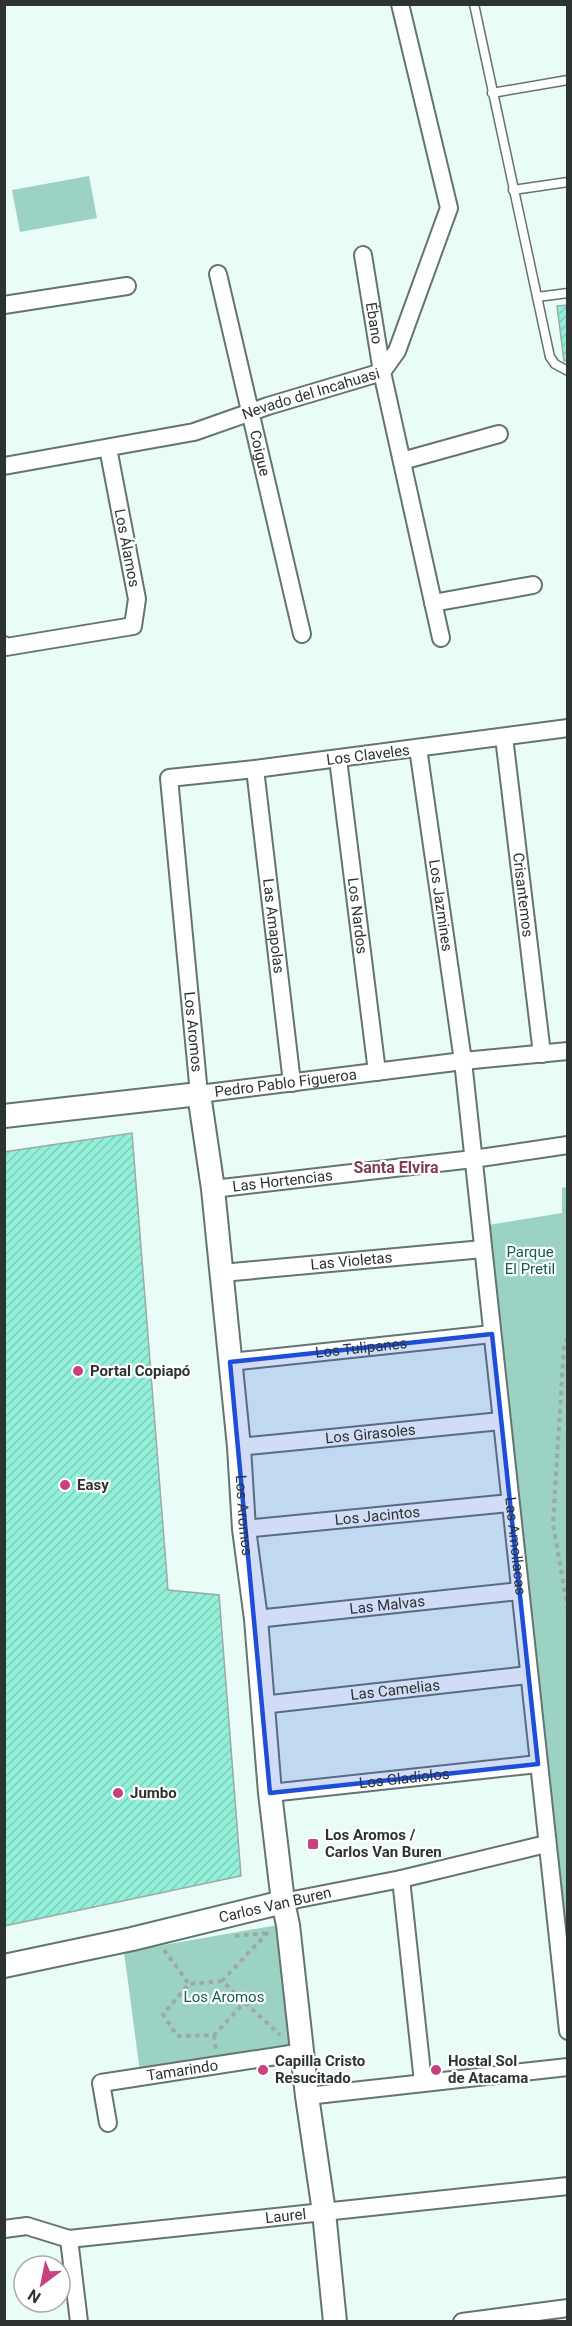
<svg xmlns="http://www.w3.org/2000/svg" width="572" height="2326" font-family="Roboto,sans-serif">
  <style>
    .park { fill: #9cd2c3 }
    .building { fill: url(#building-hatch); stroke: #9baba6; stroke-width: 1.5 }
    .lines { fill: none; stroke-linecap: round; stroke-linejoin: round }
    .lane-casing { stroke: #64746f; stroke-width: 11 }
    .street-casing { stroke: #64746f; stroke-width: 20 }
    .secondary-casing { stroke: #64746f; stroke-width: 26 }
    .path { stroke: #9ca9a6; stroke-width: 4; stroke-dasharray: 4.5 4.5; stroke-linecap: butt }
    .lane { stroke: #fff; stroke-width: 8 }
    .street { stroke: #fff; stroke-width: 16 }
    .secondary { stroke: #fff; stroke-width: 22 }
    .marked { fill: #1d4ed8; fill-opacity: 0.2; stroke: #1d4ed8; stroke-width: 4.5; stroke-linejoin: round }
    .poi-dot { fill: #c9417e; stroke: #fff; stroke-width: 2 }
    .labels { text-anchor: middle; stroke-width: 4.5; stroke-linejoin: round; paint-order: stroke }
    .street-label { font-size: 15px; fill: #2c3331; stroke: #fff }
    .park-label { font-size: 15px; fill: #115e4f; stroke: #fff }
    .poi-label { font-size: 15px; font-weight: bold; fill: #2c3331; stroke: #fff; text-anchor: start }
    .neighbourhood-label { font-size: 16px; font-weight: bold; fill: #803c57; stroke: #fff }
  </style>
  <defs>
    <pattern id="building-hatch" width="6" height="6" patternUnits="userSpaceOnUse" patternTransform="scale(1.5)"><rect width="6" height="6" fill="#92efd8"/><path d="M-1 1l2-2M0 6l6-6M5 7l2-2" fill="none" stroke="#7ecdba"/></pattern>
  </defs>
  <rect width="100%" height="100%" fill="#eafcf7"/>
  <path class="park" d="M89 176 97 218 20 232 12 190Z
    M567 1187V1964L488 1225 562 1213V1188Z
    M278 1925 296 2050 140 2072 124 1952Z"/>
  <path class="building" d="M568 305V360L564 361 557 306Z
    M132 1133 168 1590 219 1595 241 1876 4 1926V1152Z"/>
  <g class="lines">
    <g class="lane-casing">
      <path id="lane" d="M474 4 550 357 555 364 568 371
        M492 93 568 80
        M513 190 568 182
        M537 297 568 293"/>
    </g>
    <g class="street-casing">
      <g id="street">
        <path id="s1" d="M363 255 382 372 441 638"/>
        <path id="s2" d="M218 274 302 634"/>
        <path d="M4 305 127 286"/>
        <path d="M402 461 499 434"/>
        <path id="s3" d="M4 466 194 432 268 406 382 372 397 351 449 208 400 4"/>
        <path d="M433 603 533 585"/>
        <path d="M4 645 6 647 133 626 137 599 108 448"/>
        <path id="s4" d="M568 728 255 769 169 778 199 1094 463 1061 568 1051"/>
        <path id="s5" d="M504 737 542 1054"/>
        <path id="s6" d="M418 748 463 1061 568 2031"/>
        <path id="s7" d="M338 759 377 1072"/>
        <path id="s8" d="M255 769 292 1083"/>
        <path id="s9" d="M213 1189 473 1159 568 1145"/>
        <path id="s10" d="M222 1273 483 1249"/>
        <path id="s11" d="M230 1362 492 1334"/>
        <path id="s12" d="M239 1447 501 1421"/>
        <path id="s13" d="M244 1529 510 1503"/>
        <path id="s14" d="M256 1619 519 1591"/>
        <path id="s15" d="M262 1705 528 1675"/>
        <path id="s16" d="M270 1793 538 1764"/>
        <path d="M401 1879 423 2082"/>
        <path d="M283 1902 401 1879 546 1844"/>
        <path d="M307 2096 568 2067"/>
        <path id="s17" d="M108 2123 101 2083 303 2052"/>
        <path id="s18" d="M4 2229 27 2226 69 2239 568 2186"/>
        <path d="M69 2239 79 2322"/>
        <path d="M462 2322 568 2308"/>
      </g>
    </g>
    <g class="secondary-casing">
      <g id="secondary">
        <path id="s19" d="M4 1116 199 1094 213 1189 239 1447 244 1529 256 1619 270 1793 283 1902 288 1925 307 2096 324 2212 335 2322"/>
        <path d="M4 1966 132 1939 283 1902"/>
      </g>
    </g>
    <path class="path" d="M568 1338 564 1345 553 1524 568 1610
      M268 1932 222 1981 280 2035
      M235 1936 268 1933
      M164 1950 189 1984
      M222 1981 189 1984 163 2014 177 2036 214 2035 245 2002
      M214 2035 216 2049"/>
    <use href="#lane" class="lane"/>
    <use href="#street" class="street"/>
    <use href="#secondary" class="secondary"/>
  </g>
  <path class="marked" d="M492 1334 538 1764 270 1793 230 1362Z"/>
  <g class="poi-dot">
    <circle cx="78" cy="1371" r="6"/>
    <circle cx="65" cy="1485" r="6"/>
    <circle cx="118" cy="1793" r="6"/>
    <rect x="307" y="1838" width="12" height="12" rx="3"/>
    <circle cx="263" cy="2070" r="6"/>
    <circle cx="436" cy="2070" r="6"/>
  </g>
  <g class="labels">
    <g class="street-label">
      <text dy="5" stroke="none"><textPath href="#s1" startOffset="69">Ébano</textPath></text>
      <text dy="5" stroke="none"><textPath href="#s3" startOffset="316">Nevado del Incahuasi</textPath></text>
      <text dy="5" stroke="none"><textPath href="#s2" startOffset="184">Coigue</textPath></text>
      <text transform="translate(127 548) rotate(79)" y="5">Los Álamos</text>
      <text transform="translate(368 755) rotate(-7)" y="5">Los Claveles</text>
      <text dy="5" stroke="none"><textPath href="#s5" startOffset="159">Crisantemos</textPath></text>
      <text dy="5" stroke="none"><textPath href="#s6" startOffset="159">Los Jazmines</textPath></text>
      <text dy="5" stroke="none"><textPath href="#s7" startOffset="158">Los Nardos</textPath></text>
      <text dy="5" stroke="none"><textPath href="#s8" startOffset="158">Las Amapolas</textPath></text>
      <text dy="5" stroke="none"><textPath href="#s4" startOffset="657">Los Aromos</textPath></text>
      <text dy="5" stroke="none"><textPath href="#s4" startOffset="807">Pedro Pablo Figueroa</textPath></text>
      <text dy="5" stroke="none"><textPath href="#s9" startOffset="70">Las Hortencias</textPath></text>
      <text dy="5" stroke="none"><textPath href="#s10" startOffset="130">Las Violetas</textPath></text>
      <text dy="5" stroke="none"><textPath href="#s11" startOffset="132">Los Tulipanes</textPath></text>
      <text dy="5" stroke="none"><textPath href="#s12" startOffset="132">Los Girasoles</textPath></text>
      <text dy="5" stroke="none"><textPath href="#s19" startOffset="620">Los Aromos</textPath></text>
      <text dy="5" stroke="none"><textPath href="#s13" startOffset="134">Los Jacintos</textPath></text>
      <text dy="5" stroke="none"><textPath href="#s6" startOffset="804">Las Amollacas</textPath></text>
      <text dy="5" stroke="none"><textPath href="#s14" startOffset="132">Las Malvas</textPath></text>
      <text dy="5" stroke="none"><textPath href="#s15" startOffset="134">Las Camelias</textPath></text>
      <text dy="5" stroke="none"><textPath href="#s16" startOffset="135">Los Gladiolos</textPath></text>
      <text transform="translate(275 1905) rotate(-13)" y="5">Carlos Van Buren</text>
      <text dy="5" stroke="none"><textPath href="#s17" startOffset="123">Tamarindo</textPath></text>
      <text dy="5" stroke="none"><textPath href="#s18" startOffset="285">Laurel</textPath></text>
    </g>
    <g class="park-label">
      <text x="530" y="1257">Parque<tspan x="530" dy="17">El Pretil</tspan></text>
      <text x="224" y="2002">Los Aromos</text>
    </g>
    <g class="poi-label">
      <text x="90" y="1376">Portal Copiapó</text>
      <text x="77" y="1490">Easy</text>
      <text x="130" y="1798">Jumbo</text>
      <text x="325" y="1840">Los Aromos /<tspan x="325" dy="17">Carlos Van Buren</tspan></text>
      <text x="275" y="2066">Capilla Cristo<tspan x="275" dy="17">Resucitado</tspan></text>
      <text x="448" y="2066">Hostal Sol<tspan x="448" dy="17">de Atacama</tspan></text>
    </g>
    <g class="neighbourhood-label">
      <text x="396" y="1173">Santa Elvira</text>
    </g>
  </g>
  <rect width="572" height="2326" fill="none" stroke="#2c3331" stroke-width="12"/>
  <g transform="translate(42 2284) rotate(212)"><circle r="28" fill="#ffffff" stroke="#abadad" stroke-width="1.5"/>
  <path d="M0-4.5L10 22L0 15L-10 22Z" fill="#c9417e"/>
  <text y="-9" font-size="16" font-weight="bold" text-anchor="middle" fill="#2c3331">N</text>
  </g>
</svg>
